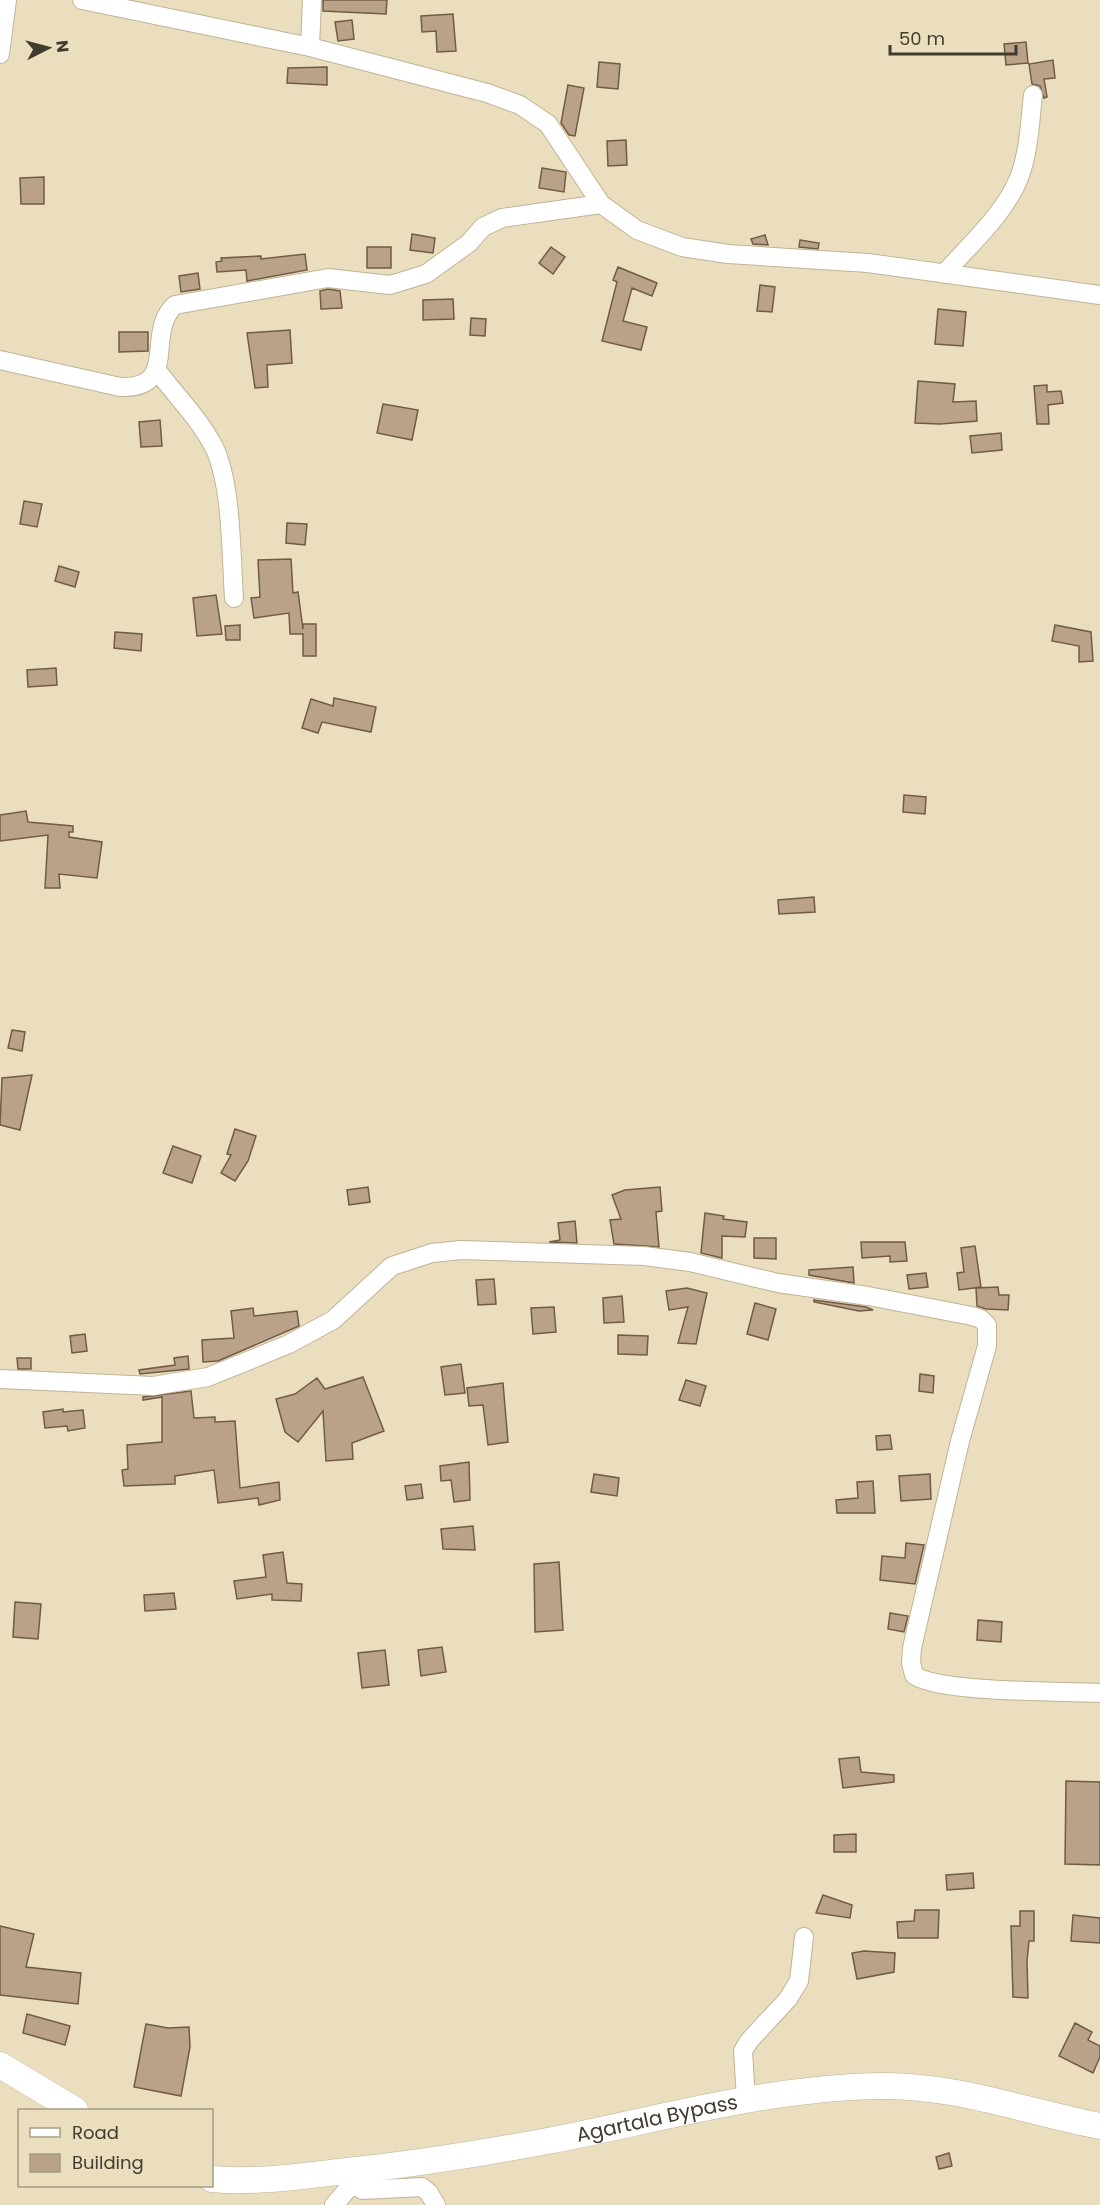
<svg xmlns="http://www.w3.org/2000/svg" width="1100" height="2205" font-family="Poppins,sans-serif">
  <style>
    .building { fill: #baa189; stroke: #715b45; stroke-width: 1.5 }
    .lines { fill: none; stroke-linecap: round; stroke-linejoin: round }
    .minor-casing { stroke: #c0b395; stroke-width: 20 }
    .highway-casing { stroke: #c0b395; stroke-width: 27 }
    .minor { stroke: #fff; stroke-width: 18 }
    .highway { stroke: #fff; stroke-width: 26 }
    .labels { text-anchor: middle; stroke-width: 4.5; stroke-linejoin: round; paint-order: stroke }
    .street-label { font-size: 20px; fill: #403b2e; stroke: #ebdebf }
  </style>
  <rect width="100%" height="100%" fill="#ebdebf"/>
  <path class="building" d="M323 0H387L386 14 323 11Z
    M453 14 456 51 437 52 436 31 422 32 421 16Z
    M352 20 354 39 338 41 335 22Z
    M1026 42 1028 63 1006 65 1004 44Z
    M1053 60 1055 78 1044 79 1047 97 1044 98 1040 86 1032 84 1029 64Z
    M599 62 620 64 618 89 597 87Z
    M327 67V85L287 83 288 68Z
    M568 85 584 88 575 136 569 135 561 123Z
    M626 140 627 165 608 166 607 141Z
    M542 168 566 172 564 192 539 188Z
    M44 177V204H21L20 178Z
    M412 234 435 238 433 253 410 250Z
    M765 235 768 245 753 244 751 239Z
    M800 240 819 243 818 249 799 247Z
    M367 247H391V268H367Z
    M551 247 565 257 553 274 539 263Z
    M305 254 307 270 247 281 246 270 217 272 216 262 222 261 221 258 261 256V259Z
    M618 267 657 283 652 296 632 288 623 321 647 327 641 350 602 341 617 282 613 280Z
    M198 273 200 289 181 292 179 276Z
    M760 285 775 287 772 312 757 311Z
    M328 289 340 291 342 308 321 309 320 291Z
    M453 299 454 319 423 320V300Z
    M938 309 966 312 963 346 935 344Z
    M471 318 486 319 485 336 470 335Z
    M290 330 292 363 267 365 268 387 255 388 247 333Z
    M119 332H148V351L119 352Z
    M918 381 955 384 953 402 976 401 977 421 940 424 915 423Z
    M1047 385V392L1061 391 1063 403 1048 405 1049 424H1037L1034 386Z
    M383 404 418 410 412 440 377 433Z
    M160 420 162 446 141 447 139 422Z
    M1001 433 1002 450 972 453 970 436Z
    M24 501 42 504 37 527 20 524Z
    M287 523 307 524 305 545 286 543Z
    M291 559 293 593 298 592 303 629V624H316V656H303V634H290L289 613 254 618 251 598 260 597 258 560Z
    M59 566 79 572 75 587 55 581Z
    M216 595 222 634 197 636 193 598Z
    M240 625V640H226L225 626Z
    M1055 625 1091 632 1093 661 1079 662V646L1052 641Z
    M115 632 142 634 141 651 114 648Z
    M56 668 57 685 28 687 27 670Z
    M334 698 376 707 371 732 322 722 318 733 302 728 311 699 333 706Z
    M904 795 926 797 925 814 903 812Z
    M26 811 28 822 73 826V832H69V837L102 842 97 878 59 874 60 888H45L48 835 0 841V815Z
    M814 897 815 912 779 914 778 900Z
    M12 1030 25 1032 22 1051 8 1048Z
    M32 1075 20 1130 0 1125 2 1078Z
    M235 1129 256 1136 248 1161 235 1181 221 1173 231 1155 227 1154Z
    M173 1146 201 1156 192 1183 163 1173Z
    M368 1187 370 1202 349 1205 347 1190Z
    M660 1187 662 1211 656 1212 659 1247 614 1244 610 1220 621 1219 612 1195 625 1190Z
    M705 1213 724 1216 723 1219 747 1222 745 1237 722 1236V1258L701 1253Z
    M575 1221 577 1243 549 1242 560 1240 558 1223Z
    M754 1238H776V1259L754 1258Z
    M861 1242H905L907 1261 890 1262V1256L862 1258Z
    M975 1246 981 1287 959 1290 957 1273 964 1272 961 1248Z
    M853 1267 854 1283 809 1275V1270Z
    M926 1273 928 1287 909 1289 907 1275Z
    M494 1279 496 1304 478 1305 476 1280Z
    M998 1287 999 1295H1009L1008 1310 986 1309 977 1306 976 1288Z
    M687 1288 707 1293 696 1344 678 1343 688 1307 669 1310 666 1291Z
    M622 1296 624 1322 604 1323 603 1298Z
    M814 1300 866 1307 873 1310 859 1311 814 1302Z
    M755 1303 776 1309 768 1340 747 1334Z
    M554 1307 556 1332 533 1334 531 1308Z
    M253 1308 254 1316 297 1311 299 1326 218 1361 203 1362 202 1340 234 1338 231 1311Z
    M85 1334 87 1351 72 1353 70 1336Z
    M618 1335 648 1336 647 1355 618 1354Z
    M188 1356 189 1369 140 1374 139 1370 175 1365 174 1358Z
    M17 1358H31V1369H18Z
    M461 1364 465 1393 445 1395 441 1367Z
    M920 1374 934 1376 933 1393 919 1391Z
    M363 1377 384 1431 352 1443 353 1459 326 1461 323 1411 298 1442 285 1432 276 1399 295 1394 317 1378 325 1389Z
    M686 1380 706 1386 700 1406 679 1400Z
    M503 1383 508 1442 488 1445 483 1405 469 1406 467 1388Z
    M191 1391 194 1418 215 1417V1422L235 1421 240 1488 279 1482 280 1500 259 1505 258 1498 218 1503 214 1470 175 1476V1484L124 1486 122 1470 128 1469 127 1445 162 1442V1397L143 1400V1397Z
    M63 1409V1412L83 1410 85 1428 68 1431 67 1426 45 1428 43 1412Z
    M890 1435 892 1449 877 1450 876 1436Z
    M469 1462 470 1500 454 1502 451 1480 441 1481 440 1466Z
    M594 1474 619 1478 617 1496 591 1492Z
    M930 1474 931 1499 901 1501 899 1476Z
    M873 1481 875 1513H837L836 1500 858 1498 857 1482Z
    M421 1484 423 1498 407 1500 405 1486Z
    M473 1526 475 1550 443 1549 441 1529Z
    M906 1543 924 1545 915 1584 880 1580 882 1556 905 1558Z
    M283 1552 287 1583 302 1584 301 1601 272 1600V1594L237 1599 234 1581 266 1577 263 1555Z
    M559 1562 563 1630 535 1632 534 1564Z
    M174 1593 176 1609 145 1611 144 1595Z
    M15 1602 41 1604 38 1639 13 1637Z
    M890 1613 908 1616 904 1632 888 1629Z
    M978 1620 1002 1622 1001 1642 977 1640Z
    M442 1647 446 1672 421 1676 418 1650Z
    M385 1650 389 1685 362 1688 358 1653Z
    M859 1757 861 1772 894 1775V1782L843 1788 839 1759Z
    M1066 1781 1100 1782V1865L1065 1864Z
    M856 1834V1852H834V1835Z
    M973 1873 974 1888 947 1890 946 1875Z
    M823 1895 852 1905 850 1918 816 1913Z
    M915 1910H939L938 1938H898L897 1922 914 1921Z
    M1020 1911H1034V1941H1029L1027 1961 1028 1998 1013 1997 1011 1926H1020Z
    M1073 1915 1100 1918V1943L1071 1941Z
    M0 1926 34 1934 26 1967 81 1973 78 2004 0 1995Z
    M864 1951 895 1953 894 1972 857 1979 852 1953Z
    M27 2014 70 2026 65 2045 23 2033Z
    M1075 2023 1092 2032 1088 2040 1100 2046V2057L1093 2073 1059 2056Z
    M146 2024 168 2028 189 2027 190 2047 181 2096 134 2087Z
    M949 2153 952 2166 939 2169 936 2157Z"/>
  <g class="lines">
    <g class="minor-casing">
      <path id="minor" d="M82 0 310 47 487 93 520 105 548 124 601 204 637 230 682 247 728 254 868 263 1100 295
        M310 47 312 0
        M0 54 7 0
        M944 274C970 244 1004 215 1019 178 1029 152 1030 122 1033 95
        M0 360 120 387C181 389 144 333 175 305L328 278 390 285 426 274 469 243 483 227 502 218 601 204
        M156 369C175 395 199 418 214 447 232 484 231 556 234 598
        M0 1379 153 1386 208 1377 289 1344 333 1320 392 1266 432 1253 461 1250 644 1256 690 1262 778 1283 868 1296 972 1316 981 1319 987 1325V1346L960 1441 912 1648 911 1663 914 1675C938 1693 1063 1691 1100 1693
        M746 2099 743 2051 749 2041 788 1999 799 1981 804 1937
        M353 2170 354 2182 362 2190 422 2187 429 2193 436 2205
        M334 2205 354 2182"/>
    </g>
    <g class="highway-casing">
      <g id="highway">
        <path d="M0 2065 75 2110"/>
        <path id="s1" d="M212 2179C256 2183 302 2176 347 2171 416 2164 484 2153 553 2140 660 2119 767 2088 878 2086 953 2084 1027 2112 1100 2126"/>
      </g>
    </g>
    <use href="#minor" class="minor"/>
    <use href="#highway" class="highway"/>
  </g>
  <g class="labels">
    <g class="street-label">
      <text dy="7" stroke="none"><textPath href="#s1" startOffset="450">Agartala Bypass</textPath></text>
    </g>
  </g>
  <rect x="18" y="2109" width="195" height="78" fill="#ebdebf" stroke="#a79d85" stroke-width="1.5"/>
  <rect x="30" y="2128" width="30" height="9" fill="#ffffff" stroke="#a79d85" stroke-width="1.5"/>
  <text x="72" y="2139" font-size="18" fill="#403b2e">Road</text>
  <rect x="30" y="2154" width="30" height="18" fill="#baa189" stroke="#a79d85" stroke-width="1.5"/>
  <text x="72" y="2169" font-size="18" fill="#403b2e">Building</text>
  <g transform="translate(48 48) rotate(84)" stroke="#ebdebf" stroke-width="4.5" paint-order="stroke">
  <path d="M0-4.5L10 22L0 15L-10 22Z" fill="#403b2e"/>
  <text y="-9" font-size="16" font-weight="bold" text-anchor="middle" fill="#403b2e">N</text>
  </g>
  <path d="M890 45v9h126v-9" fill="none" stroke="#403b2e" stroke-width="3"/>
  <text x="899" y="45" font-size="18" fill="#403b2e" stroke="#ebdebf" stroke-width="4.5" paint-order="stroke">50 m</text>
</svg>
